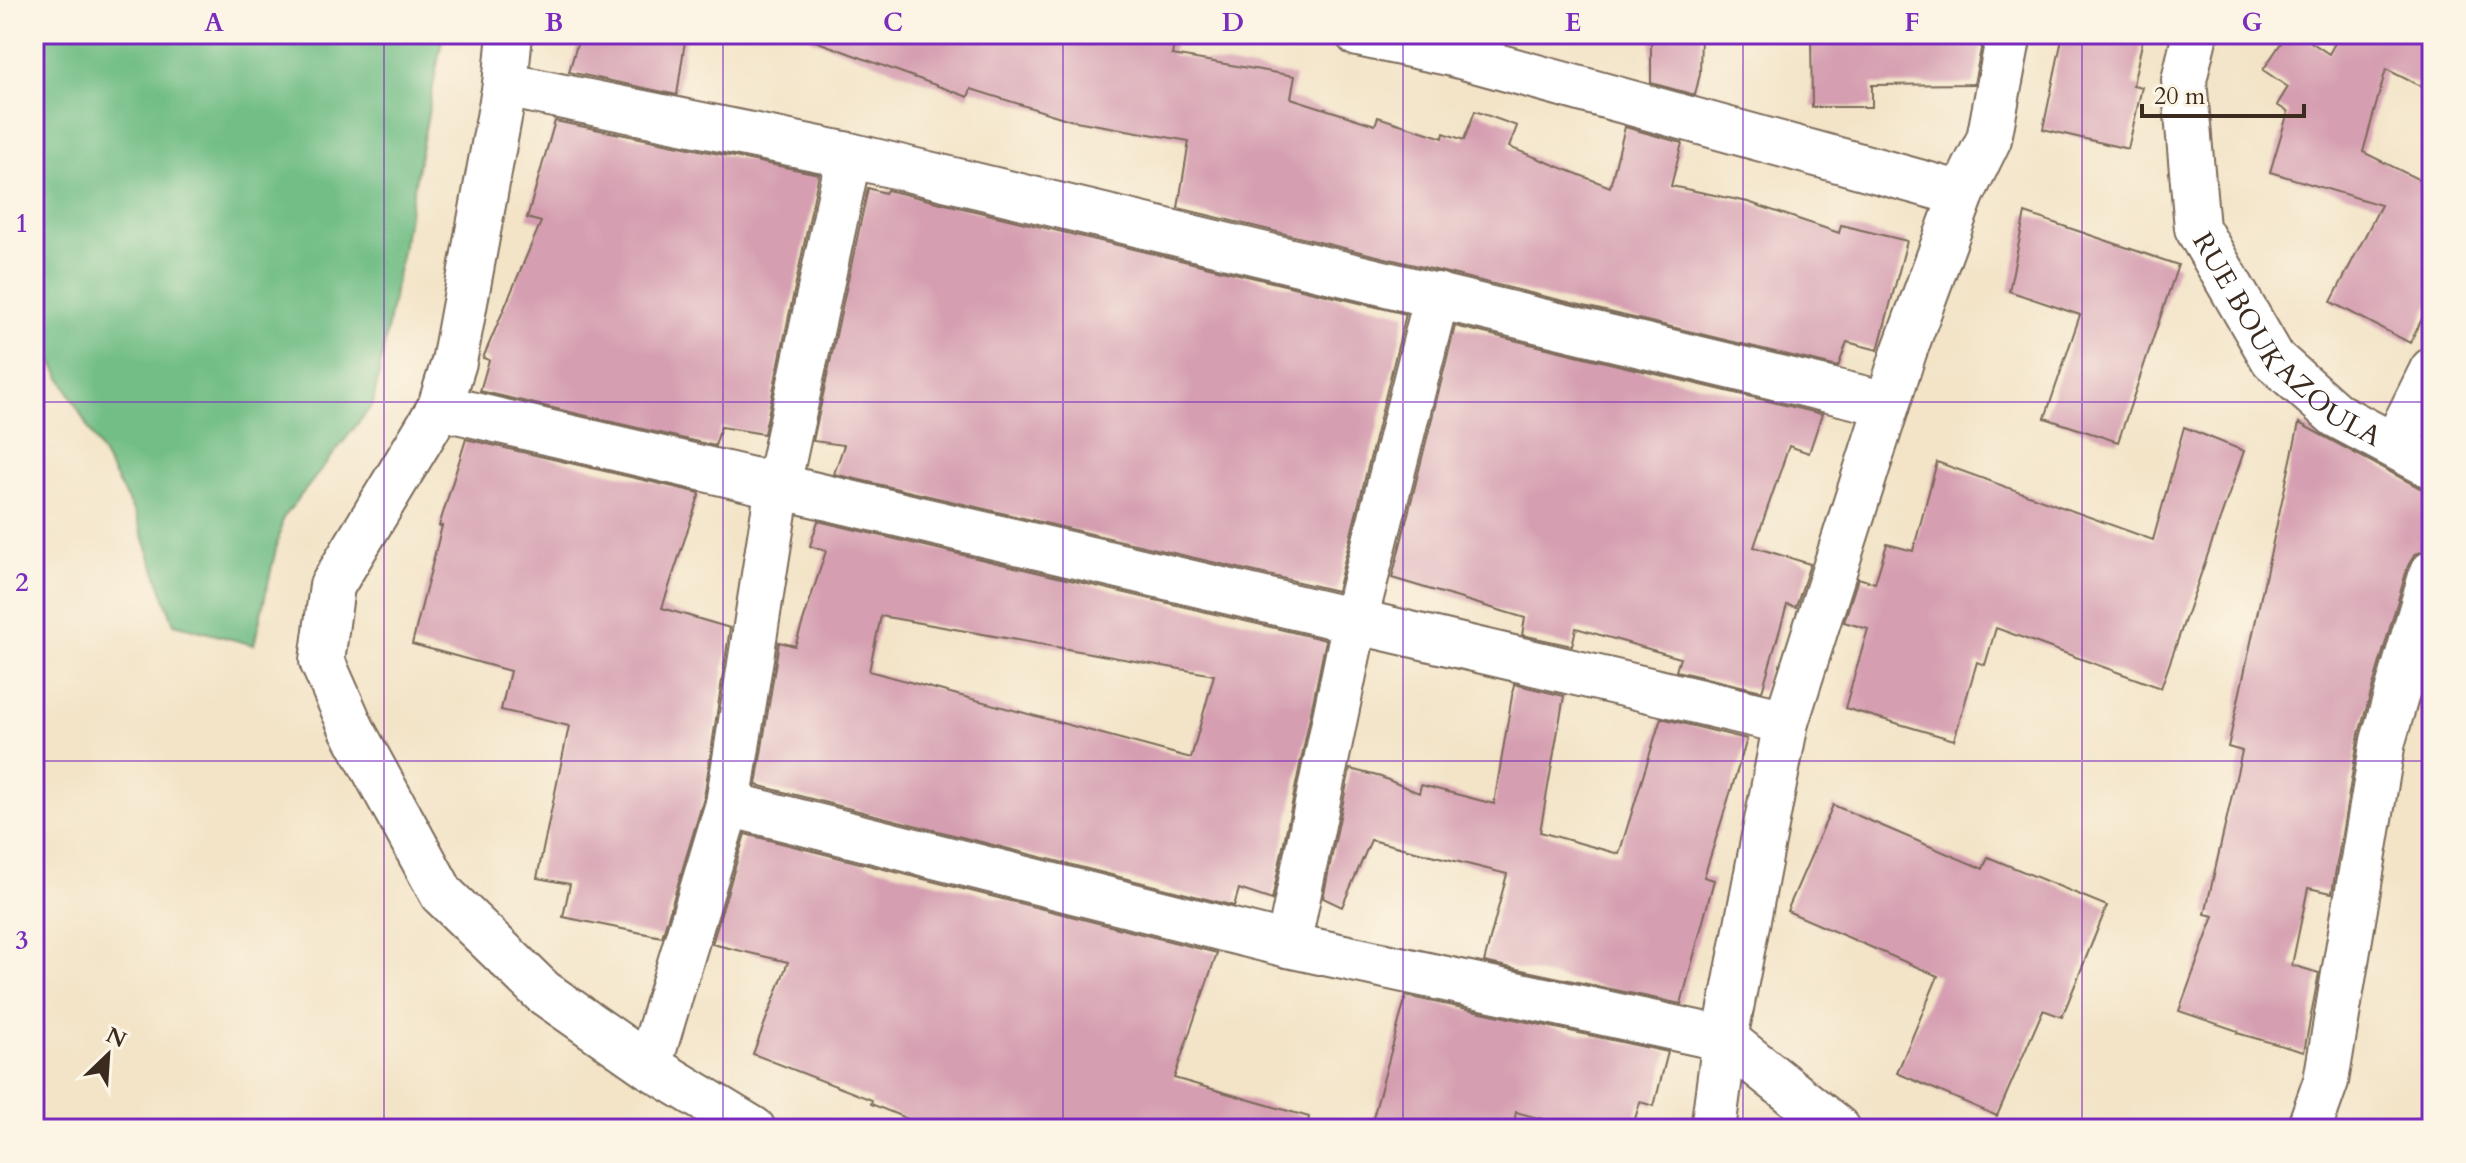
<svg xmlns="http://www.w3.org/2000/svg" width="2466" height="1163" font-family="Cardo,serif">
  <style>
    .forest { fill: #72be86; stroke: #567452; stroke-width: 2 }
    .building { fill: #d59fb1; fill-rule: evenodd }
    .lines { fill: none; stroke-linecap: round; stroke-linejoin: round }
    .minor-casing { stroke: #7b6b5a; stroke-width: 48 }
    .minor { stroke: #fff; stroke-width: 44 }
    .grid { fill: none; stroke: #7b2cbf; stroke-width: 2; stroke-opacity: 0.55 }
    .labels { text-anchor: middle; stroke-width: 7; stroke-linejoin: round; paint-order: stroke }
    .street-label { font-size: 28px; fill: #3b2a1e; stroke: #fcf5e5 }
    .neatline { fill: none; stroke: #7b2cbf; stroke-width: 3 }
    .grid-label { font-size: 26px; text-anchor: middle; font-weight: bold; fill: #7b2cbf }
  </style>
  <rect width="100%" height="100%" fill="#fcf5e5"/>
  <filter id="ink" filterUnits="userSpaceOnUse"><feTurbulence type="fractalNoise" baseFrequency=".0125" numOctaves="2"/><feDisplacementMap in="SourceGraphic" scale="16" xChannelSelector="R" yChannelSelector="G"/><feConvolveMatrix kernelMatrix="1 2 1 2 8 2 1 2 1" color-interpolation-filters="sRGB"/></filter>
  <filter id="wash" filterUnits="userSpaceOnUse"><feTurbulence type="fractalNoise" baseFrequency=".006" numOctaves="4" result="noise"/><feDisplacementMap in="SourceGraphic" scale="32" xChannelSelector="R" yChannelSelector="G"/><feGaussianBlur stdDeviation="1.8" result="paint"/><feColorMatrix in="noise" values="0 0 0 0 0 0 0 0 0 0 0 0 0 0 0 0 0 1.4 0 .05"/><feComposite in="paint" operator="in"/></filter>
  <g filter="url(#wash)">
    <rect width="100%" height="100%" fill="#f3e4c8"/>
    <path class="forest" d="M34 34H443L373 404 283 518 254 645 174 624 136 516 34 328Z"/>
    <g id="blocks">
      <path class="building" d="M580 34H686L677 95 569 72Z
        M811 34H1176L1172 55 1295 76 1291 98 1375 125 1378 117 1443 138 1444 133 1464 140 1475 111 1517 126 1509 147 1610 187 1625 127 1682 143 1671 186 1748 202 1839 233 1841 225 1907 241 1878 350 1847 342 1838 367 1178 208 1189 141 1070 120 971 89 968 97 810 39Z
        M1651 34H1701L1700 74 1695 95 1651 83Z
        M1811 34H1984L1974 84 1872 85V107H1812Z
        M2063 34H2144L2133 85 2142 87 2128 149 2043 129Z
        M2287 34H2299L2329 54 2335 43 2317 34H2432V92L2386 69 2363 152 2432 186V299L2410 343 2331 302 2381 205 2270 172 2288 112 2277 105 2288 87 2263 70Z
        M555 121 819 174 764 434 721 427 715 446 480 391 489 360 483 358 541 222 527 218Z
        M868 188 885 193 887 190 1406 314 1337 591 834 474 844 445 813 441Z
        M2025 213 2178 265 2118 442 2045 418 2080 315 2009 291Z
        M1455 326 1822 414 1809 453 1789 446 1754 547 1810 564 1796 607 1787 605 1762 691 1676 671 1680 658 1576 628 1572 646 1522 635 1525 618 1392 578Z
        M2299 423 2420 488 2432 491V549L2415 554 2408 566 2359 734 2332 893 2308 888 2292 965 2319 973 2304 1052 2237 1033 2238 1031 2179 1011 2214 916 2205 914 2242 751 2228 747Z
        M2184 427 2244 451 2161 688 1996 628 1985 665 1977 662 1954 740 1845 708 1868 629 1844 622 1858 578 1875 583 1887 544 1913 551 1937 462 2153 540Z
        M466 439 700 493 662 608 730 628 704 798 662 937 563 917 570 884 537 878 569 726 501 710 510 671 412 644 442 526H439Z
        M818 521 1326 640 1272 900 1239 889 1234 906 756 785 779 642 795 646 826 551 810 546ZM881 616 1214 675 1191 758 869 671Z
        M1514 684 1564 696 1540 832 1619 854 1661 718 1747 739 1704 877 1714 880 1681 1004 1484 962 1507 874 1371 840 1342 907 1323 898 1350 769 1381 777 1419 793 1421 785 1494 804Z
        M1833 805 1983 869 1988 857 2107 906 2062 1017 2043 1010 1997 1116 1897 1073 1938 976 1787 911Z
        M745 834 1217 953 1174 1078 1309 1117 1307 1129H932L871 1104 872 1100 753 1054 788 962 712 944Z
        M1406 996 1668 1052 1654 1106 1640 1102 1632 1129H1578L1516 1112 1513 1129H1370Z"/>
    </g>
  </g>
  <g filter="url(#ink)">
    <use href="#blocks" fill-opacity="0" stroke="#7b6b5a" stroke-width="2"/>
    <g class="lines">
      <g class="minor-casing">
        <g id="minor">
          <path d="M510 34 505 85 454 362 440 407 332 586 322 661 352 729 442 894 543 992 649 1066 753 1129"/>
          <path d="M1358 34 1453 54 1962 194"/>
          <path id="s1" d="M2195 34 2184 80 2197 228 2273 359 2336 415 2432 466"/>
          <path d="M505 85 849 155 1887 404"/>
          <path d="M440 407 1786 722"/>
          <path d="M2395 445 2432 370"/>
          <path d="M728 804 1288 945 1725 1039 1838 1129"/>
          <path d="M1288 945 1355 621 1437 295"/>
          <path d="M649 1066 728 804 778 486 849 155"/>
          <path d="M1713 1129 1725 1039 1786 722 1904 352 1962 194 1989 139 2009 34"/>
          <path d="M2309 1129 2326 1081 2383 741 2432 573"/>
        </g>
      </g>
      <use href="#minor" class="minor"/>
    </g>
  </g>
  <path class="grid" d="M384 34V1129M723 34V1129M1063 34V1129M1403 34V1129M1743 34V1129M2082 34V1129M34 402H2432M34 761H2432"/>
  <g class="labels">
    <g class="street-label">
      <text dy="10" stroke="none"><textPath href="#s1" startOffset="342">RUE BOUKAZOULA</textPath></text>
    </g>
  </g>
  <rect width="2466" height="1163" fill="none" stroke="#fcf5e5" stroke-width="88"/>
  <g transform="translate(108 1055) rotate(25)" stroke="#fcf5e5" stroke-width="6" paint-order="stroke">
  <path d="M0-6L14 30L0 20L-14 30Z" fill="#3b2a1e"/>
  <text y="-12" font-size="22" font-weight="bold" text-anchor="middle" fill="#3b2a1e">N</text>
  </g>
  <path d="M2142 104v12h162v-12" fill="none" stroke="#3b2a1e" stroke-width="4"/>
  <text x="2154" y="104" font-size="24" fill="#3b2a1e" stroke="#fcf5e5" stroke-width="6" paint-order="stroke">20 m</text>
  <rect x="44" y="44" width="2378" height="1075" class="neatline"/>
  <g class="grid-label">
    <text x="214" y="31">A</text>
    <text x="554" y="31">B</text>
    <text x="893" y="31">C</text>
    <text x="1233" y="31">D</text>
    <text x="1573" y="31">E</text>
    <text x="1912" y="31">F</text>
    <text x="2252" y="31">G</text>
    <text x="22" y="232">1</text>
    <text x="22" y="591">2</text>
    <text x="22" y="949">3</text>
  </g>
</svg>
